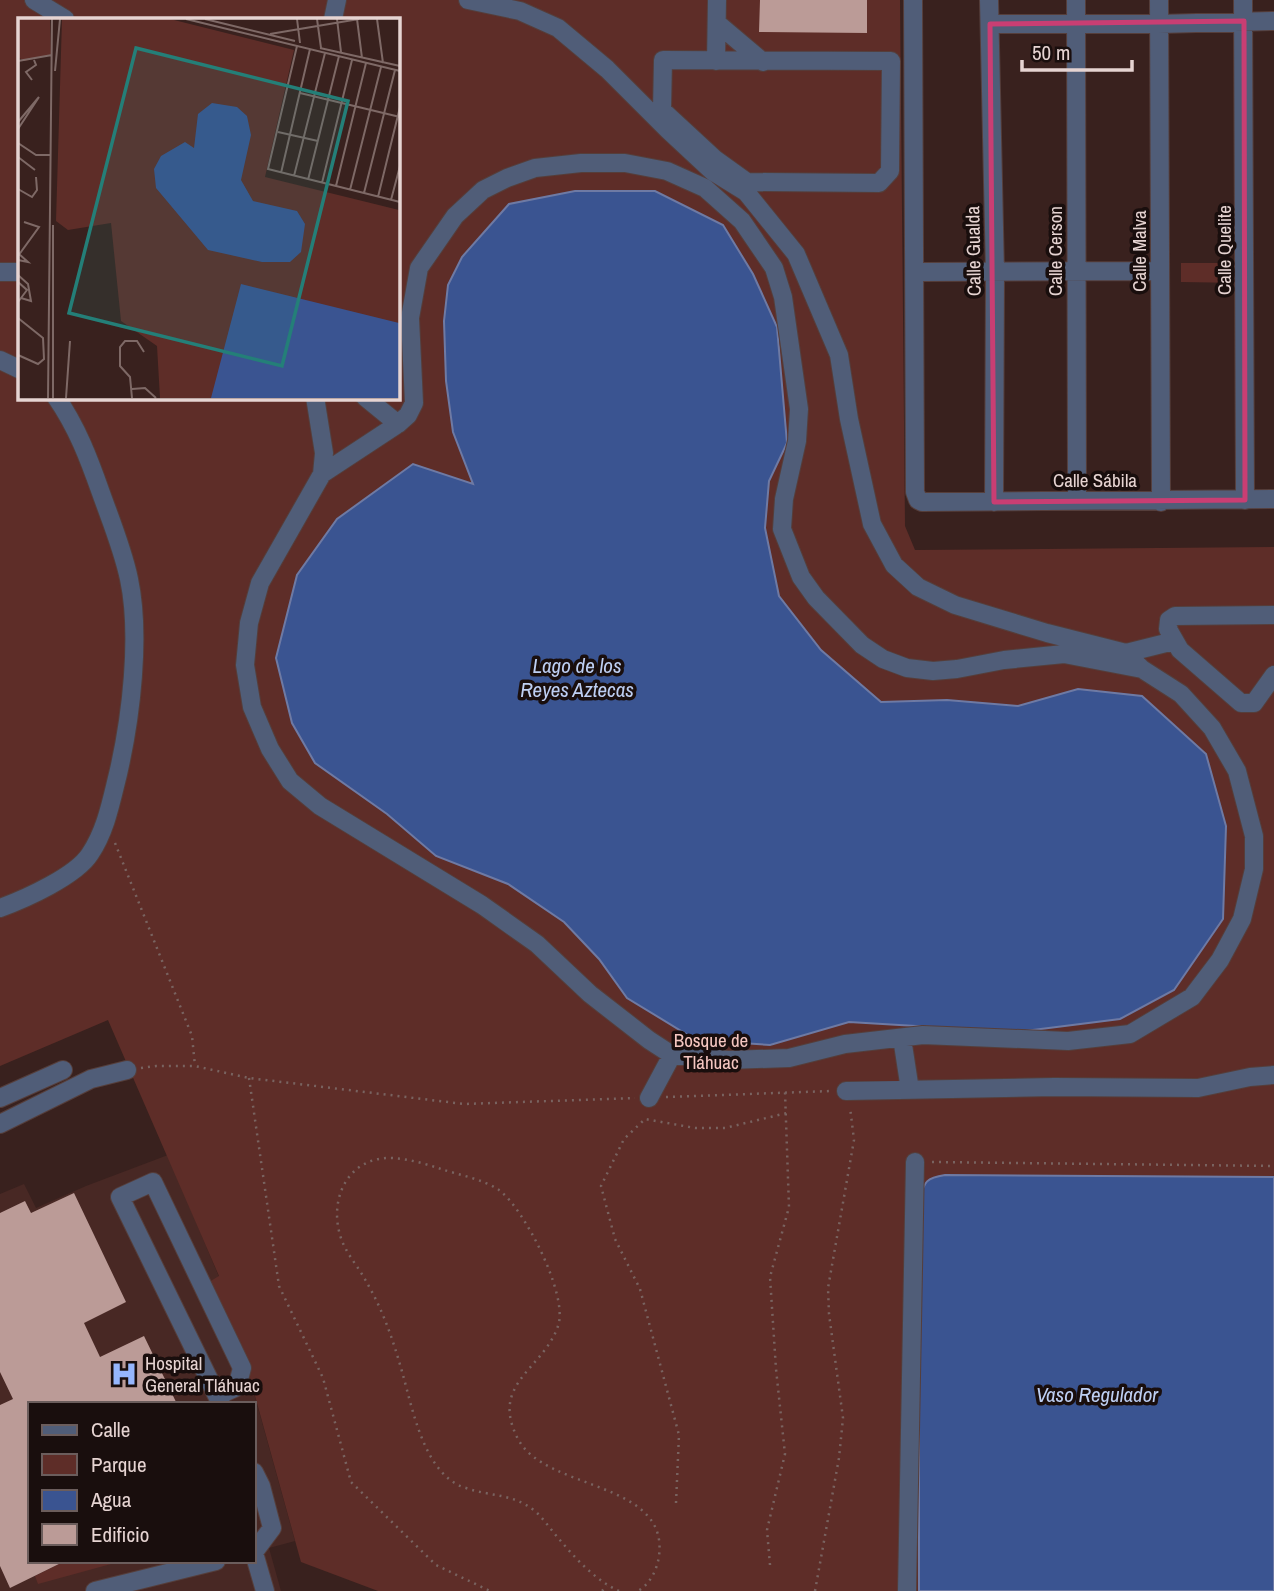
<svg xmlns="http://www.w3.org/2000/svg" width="1274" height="1591" font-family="'Archivo Narrow',sans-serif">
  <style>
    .built { fill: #482824; fill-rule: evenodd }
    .green { fill: #5e2d28; fill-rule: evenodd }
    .water { fill: #3a5491; stroke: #6e7aa4; stroke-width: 2 }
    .building { fill: #bb9b97 }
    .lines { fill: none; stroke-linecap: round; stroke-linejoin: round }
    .minor-casing { stroke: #553e3b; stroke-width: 20 }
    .path { stroke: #796360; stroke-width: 2.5; stroke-dasharray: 2 5; stroke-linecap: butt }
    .minor { stroke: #505d78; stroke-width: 18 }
    .marked { fill: none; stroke: #c93e73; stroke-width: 5; stroke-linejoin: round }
    .labels { text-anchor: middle; stroke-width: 7; stroke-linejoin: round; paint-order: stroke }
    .street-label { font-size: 19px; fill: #e6d4d2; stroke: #190e0d }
    .park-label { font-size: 19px; fill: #f4c6c0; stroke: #190e0d }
    .poi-label { font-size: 19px; fill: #e6d4d2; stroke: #190e0d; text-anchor: start }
    .water-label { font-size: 21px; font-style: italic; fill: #becff3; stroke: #190e0d }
    .inset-road { fill: none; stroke: #7e6966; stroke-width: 2 }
    .view { fill: #247f78; fill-opacity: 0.15; stroke: #247f78; stroke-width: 3.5 }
    .inset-edge { fill: none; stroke: #e6d4d2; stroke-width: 3.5 }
  </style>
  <rect width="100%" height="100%" fill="#39211e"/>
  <path class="built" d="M168 1155 227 1296 295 1541 269 1548 281 1591H0V1194L24 1184 36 1208 86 1186ZM30 1404H254V1561H30Z"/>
  <path class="green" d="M0 0H900L905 526 915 550 1274 547V1591H378L301 1562 242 1349 209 1282 219 1276 108 1020 0 1066ZM19 19H397V397H19Z
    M1181 263H1243V283L1181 282Z
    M65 1561H122L38 1584 35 1576Z"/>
  <path class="water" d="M575 191H655L723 225 753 274 777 327 787 443 769 481 765 528 779 596 821 650 881 702 947 700 1018 706 1078 689 1142 696 1206 754 1226 826 1223 919 1174 990 1120 1019 1017 1032 849 1022 770 1045 696 1040 627 998 599 959 564 922 508 884 436 856 387 814 315 763 292 723 276 658 297 575 337 519 413 464 473 484 453 432 446 381 444 321 448 285 462 257 509 204Z
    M945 1175 1274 1177V1591H919V1199C925 1181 926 1178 945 1175Z"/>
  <path class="building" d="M760 0H867V33L759 32Z
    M74 1193 126 1302 84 1323 100 1357 144 1336 177 1404H30V1561H65L10 1588 0 1566V1405L13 1399 0 1372V1213L25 1201 31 1213Z"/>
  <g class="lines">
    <g class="minor-casing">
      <path id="minor" d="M34 0 65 19
        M468 0 520 11 558 28 607 69 668 130 712 171 746 192 796 254 839 355 849 419 872 524 894 565 918 587 955 605 1047 633 1126 653 1142 669
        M913 0 915 492 918 500 922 502 1274 499
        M989 0 995 273 994 502
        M1076 0 1077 501
        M1159 0 1161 502
        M1243 0 1245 500
        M333 19 337 0
        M717 23 763 62
        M990 24H1159L1274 21
        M663 60 891 61 890 171 879 183 747 182 715 159 662 110Z
        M716 61 717 0
        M0 272H19
        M923 272 1160 271
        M0 360 19 369
        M315 397 324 453 322 474 260 583 249 623 245 665 252 707 270 749 290 781 320 806 482 905 537 944 590 994 649 1040 672 1055 728 1060 789 1058 845 1044 923 1035 1068 1041 1130 1034 1192 997 1220 960 1242 919 1254 869V836L1237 771 1212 728 1181 694 1142 669 1064 654 1004 660 957 669 933 671 907 668 883 659 862 645 816 598 801 577 782 529 784 499 797 441 799 409 783 297 774 268 742 221 705 188 667 171 625 163H581L535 168 507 178 483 190 455 216 419 268 410 318 414 403 408 415 398 424 322 474
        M365 397 398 424
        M1274 615 1175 616 1169 620 1168 629 1180 650 1241 703H1254L1274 675
        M1126 653 1174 641
        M0 908C25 899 76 876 90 854 106 830 111 802 118 774 131 718 141 636 129 579 123 550 111 521 101 493 89 459 77 427 56 397
        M902 1038 910 1090
        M846 1091 1054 1087 1198 1088 1250 1077 1274 1075
        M0 1098 63 1070
        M649 1098 672 1055
        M0 1124 91 1079 127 1070
        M217 1396 237 1387 242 1368 153 1182 120 1197 221 1404
        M254 1472 261 1486 272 1528 254 1552
        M254 1553 265 1591
        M95 1591 216 1561
        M907 1591 915 1162"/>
    </g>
    <path class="path" d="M115 843 192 1036 195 1066
      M141 1068 156 1066H195L249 1078 464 1104 635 1098
      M249 1078 279 1286 323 1378 351 1482 436 1565 490 1591
      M666 1097 831 1091
      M932 1162 1274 1166
      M676 1503 679 1435 640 1289 615 1239 601 1186 624 1139 645 1119 695 1128H725L787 1113
      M770 1565 767 1530 785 1454 776 1369 770 1277 789 1207 785 1092
      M602 1591 607 1586
      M619 1591C595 1580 576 1559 559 1539 551 1530 544 1519 535 1511 512 1493 492 1497 466 1488 425 1476 413 1411 403 1375 394 1343 384 1312 367 1283 359 1267 345 1253 340 1235 329 1197 349 1156 393 1158 409 1159 426 1164 441 1169 459 1175 483 1179 499 1190 524 1208 569 1296 558 1326 543 1370 489 1383 518 1439 545 1491 669 1480 659 1556 657 1570 650 1584 638 1591
      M815 1591 839 1458 843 1418 829 1314 828 1288 854 1140 850 1107"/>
    <use href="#minor" class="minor"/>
  </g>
  <path class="marked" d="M1244 21 1245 500 994 502 990 24Z"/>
  <defs>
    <g id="hospital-bare" transform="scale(2.1)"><path d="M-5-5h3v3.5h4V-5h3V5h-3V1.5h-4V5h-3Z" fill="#95b6fd" stroke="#190e0d" stroke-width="2.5" paint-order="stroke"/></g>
  </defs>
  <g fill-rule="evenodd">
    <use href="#hospital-bare" x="124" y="1374"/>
  </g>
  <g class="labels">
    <g class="street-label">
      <text transform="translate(1224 250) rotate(-90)" y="7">Calle Quelite</text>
      <text transform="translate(973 251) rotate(-91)" y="7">Calle Gualda</text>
      <text transform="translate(1055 251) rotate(-90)" y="7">Calle Cerson</text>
      <text transform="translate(1139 251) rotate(-90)" y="7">Calle Malva</text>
      <text x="1095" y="487">Calle Sábila</text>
    </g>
    <g class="park-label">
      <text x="711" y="1047">Bosque de<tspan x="711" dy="22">Tláhuac</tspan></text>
    </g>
    <g class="poi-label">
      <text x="145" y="1370">Hospital<tspan x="145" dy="22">General Tláhuac</tspan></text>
    </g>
    <g class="water-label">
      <text x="577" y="673">Lago de los<tspan x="577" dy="24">Reyes Aztecas</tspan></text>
      <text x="1097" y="1402">Vaso Regulador</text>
    </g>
  </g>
  <g transform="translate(18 18)">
    <rect width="382" height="382" fill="#39211e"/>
    <path d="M0 1H32L33 37 6 43 0 39ZM44 1H152L276 32 247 159 381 192V380H142L139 328 103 303 93 205 50 212 38 203Z" fill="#5e2d28"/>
    <path d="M194 85 219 89 229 98 233 117 223 162 235 183 279 193 287 206 283 234 272 244H244L190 232 138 170 136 151 143 138 167 124 176 130 180 96ZM223 266 381 305V380H193Z" fill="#3a5491"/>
    <path class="inset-road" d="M168 1 382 53M187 1 277 23M279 1 282 25M299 1 303 30M319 1 323 34M339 1 344 40M359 1 365 45M252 16 341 1M279 28 250 151 382 184M302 30 382 48M0 43 34 37M37 53 42 1M14 62 8 54 18 47 16 42M282 75 382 99M0 104 21 79M0 111 21 79M260 114 300 123M0 125 18 137H32M0 139 17 152M263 155 292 31M276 158 307 35M290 162 321 38M304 165 334 42M318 168 348 45M0 171 14 179 19 172 18 159M332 172 363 49M346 175 377 52M360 179 382 89M373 182 382 148M0 238 21 209 6 204M0 242 10 244 1 236M0 257 10 266 13 283 3 280M0 264 9 272 0 284M0 300 25 320 26 341 20 346 0 337M114 371 127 370 138 380M30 380 34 1M35 380V207M48 380 52 323M114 380 112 359 102 348V329L107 323H119L126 334"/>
    <path class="view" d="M118 30 330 83 264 348 51 295Z"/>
    <rect width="382" height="382" class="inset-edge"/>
  </g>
  <rect x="28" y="1402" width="228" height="161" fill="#190e0d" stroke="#6b5d5c" stroke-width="2"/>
  <rect x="42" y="1425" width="35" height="10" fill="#505d78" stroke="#6b5d5c" stroke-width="2"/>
  <text x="91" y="1437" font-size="21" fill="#e6d4d2">Calle</text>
  <rect x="42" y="1454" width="35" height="21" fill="#5e2d28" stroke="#6b5d5c" stroke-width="2"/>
  <text x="91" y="1472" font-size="21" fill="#e6d4d2">Parque</text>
  <rect x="42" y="1490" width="35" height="21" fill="#3a5491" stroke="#6b5d5c" stroke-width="2"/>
  <text x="91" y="1507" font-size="21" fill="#e6d4d2">Agua</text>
  <rect x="42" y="1524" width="35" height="21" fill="#bb9b97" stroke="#6b5d5c" stroke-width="2"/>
  <text x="91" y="1542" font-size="21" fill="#e6d4d2">Edificio</text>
  <path d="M1022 60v10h110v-10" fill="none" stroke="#e6d4d2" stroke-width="3.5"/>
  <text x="1032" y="60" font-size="21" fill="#e6d4d2" stroke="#190e0d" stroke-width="5" paint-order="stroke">50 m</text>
</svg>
